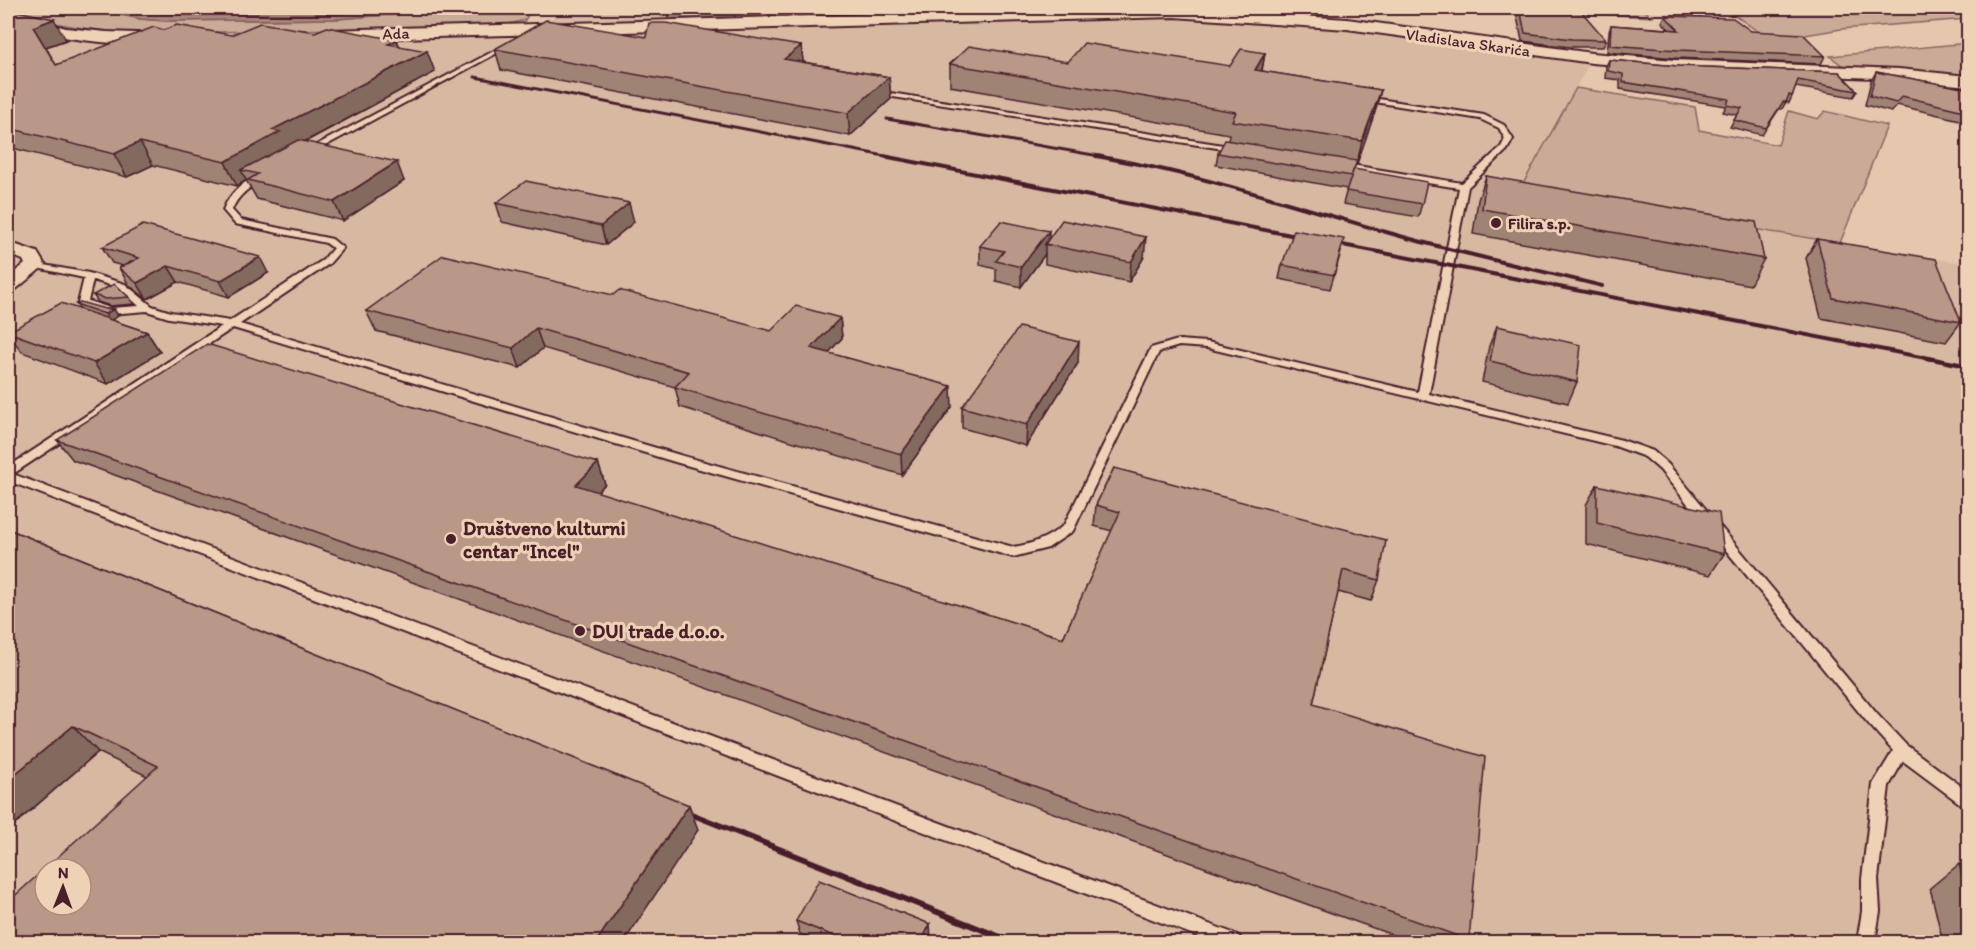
<svg xmlns="http://www.w3.org/2000/svg" width="1976" height="950" font-family="Itim,sans-serif">
  <style>
    .built { fill: #d7b9a2; fill-rule: evenodd }
    .green { fill: #caab97; stroke: #8a6561; stroke-width: 1.5 }
    .water { fill: #a9867b; stroke: #835d5b; stroke-width: 1.5 }
    .lines { fill: none; stroke-linecap: round; stroke-linejoin: round }
    .shore { stroke: #70484b; stroke-width: 1.5 }
    .service-casing { stroke: #4a1f2b; stroke-width: 4 }
    .minor-casing { stroke: #4a1f2b; stroke-width: 4 }
    .tertiary-casing { stroke: #4a1f2b; stroke-width: 4 }
    .service { fill: #eed2b5; fill-rule: evenodd }
    .minor { fill: #eed2b5; fill-rule: evenodd }
    .tertiary { fill: #eed2b5; fill-rule: evenodd }
    .rail-far3 { stroke: #4a1f2b; stroke-width: 3 }
    .rail-far2 { stroke: #4a1f2b; stroke-width: 4 }
    .rail-far1 { stroke: #4a1f2b; stroke-width: 4.5 }
    .rail { stroke: #4a1f2b; stroke-width: 6 }
    .wall { fill: #9f8375; stroke: #4a1f2b; stroke-width: 1.5 }
    .shaded-wall { fill: #826a5f; stroke: #4a1f2b; stroke-width: 1.5 }
    .building { fill: #b99888; stroke: #4a1f2b; stroke-width: 1.5; fill-rule: evenodd }
    .poi-dot { fill: #4a1f2b; stroke: #eed2b5; stroke-width: 2 }
    .labels { text-anchor: middle; stroke-width: 6; stroke-linejoin: round; paint-order: stroke }
    .far-street-label { font-size: 16px; fill: #4a1f2b; stroke: #eed2b5 }
    .far-poi-label { font-size: 16px; font-weight: bold; fill: #4a1f2b; stroke: #eed2b5; text-anchor: start }
    .poi-label { font-size: 20px; font-weight: bold; fill: #4a1f2b; stroke: #eed2b5; text-anchor: start }
  </style>
  <rect width="100%" height="100%" fill="#e4c7ad"/>
  <filter id="ink" filterUnits="userSpaceOnUse"><feTurbulence type="fractalNoise" baseFrequency=".0167" numOctaves="2"/><feDisplacementMap in="SourceGraphic" scale="12" xChannelSelector="R" yChannelSelector="G"/><feConvolveMatrix kernelMatrix="1 2 1 2 8 2 1 2 1" color-interpolation-filters="sRGB"/></filter>
  <g filter="url(#ink)">
    <path class="built" d="M558 8H808L805 18 571 25 552 20Z
      M1156 12 1347 24 1592 58 1520 191 1968 264V942H8V17L118 38ZM45 869H81V905H45Z"/>
    <path class="green" d="M10 8H92L140 19 166 21 337 19 472 8H532L525 20 500 26C427 29 353 29 280 30 197 32 86 43 10 8Z
      M1565 8H1642L1652 17 1573 13Z
      M1725 8H1968V19L1841 29 1805 35 1760 33Z
      M1968 43V79L1843 66 1830 56Z
      M1576 88 1695 107 1699 130 1778 145 1789 111 1818 119 1825 111 1887 126 1840 243 1519 191Z"/>
    <path class="water" d="M92 8H472L337 19 166 21 140 19Z"/>
    <g class="lines">
      <path class="shore" d="M116 8C159 16 202 14 245 14 296 14 346 16 397 8"/>
      <g class="service-casing">
        <path id="service" d="M507 44 512 45 310 154 303 152Z
          M871 90 1236 147 1240 149 1236 151 874 94H871Z
          M1359 96 1484 115 1504 125 1513 139 1507 150 1468 187 1429 394 1622 440 1653 451 1668 464 1877 714 1906 745 1968 791V807L1962 805 1903 761 1889 786 1878 879 1880 911 1875 942H1857L1862 911V879L1873 784 1893 751 1867 722 1660 470 1645 457 1615 446 1207 348 1179 346 1159 352 1073 531 1048 548 1013 557 675 462 233 328 13 474 1233 933 1239 936 1242 942H1212L8 481V467L222 326 169 318 147 311 110 314 79 305 78 303 84 278 32 267V263L89 273 125 284 152 306 171 312 230 321 323 260 333 248 326 243 235 224 223 210C230 192 245 180 263 173L267 176 266 178C252 186 238 194 232 210L241 220 332 239 343 248 329 264 240 324 683 456 1013 547C1033 544 1048 538 1064 525L1151 348 1178 340 1207 342 1418 392 1459 188 1339 169 1335 166 1339 163 1462 183 1501 147 1505 139 1499 128 1480 119 1362 100 1358 98ZM93 280 119 288 139 306 110 308 88 301Z"/>
      </g>
      <g class="minor-casing">
        <path id="minor" d="M8 242 37 252 45 265 15 290 8 292V277L25 264 23 260 8 254Z"/>
      </g>
      <g class="tertiary-casing">
        <path id="tertiary" d="M1180 8 1347 19 1592 53 1675 60 1899 69 1968 76V86L1899 79 1675 70 1592 63 1347 29 1174 17 328 40 322 39 319 35 322 31 328 30 1052 9Z
          M8 12 66 28 106 32 167 34 173 35 176 39 173 43C161 46 148 44 136 44 92 43 49 37 8 22Z"/>
      </g>
      <use href="#service" class="service"/>
      <use href="#minor" class="minor"/>
      <use href="#tertiary" class="tertiary"/>
      <path class="rail-far3" d="M475 77 890 157
        M887 119 1105 157"/>
      <path class="rail-far2" d="M883 156 1931 359
        M1096 156C1195 173 1290 204 1386 232 1457 253 1530 268 1602 286"/>
      <path class="rail-far1" d="M1923 357 1968 366"/>
      <path class="rail" d="M676 808 1013 942"/>
    </g>
    <path class="wall" d="M734 8 735 17 669 19 668 9Z
      M8 9 66 40 46 47 56 65 164 30 231 35 315 32 397 40 399 45 435 72 305 142 404 181 343 221 257 199 246 180 237 186 153 165 127 177 8 147Z
      M1520 9 1606 40 1603 47H1570L1522 41 1517 17Z
      M1665 16 1751 31 1825 56 1821 64 1675 58 1607 52 1609 32 1611 25 1669 29 1662 22Z
      M646 37 801 46 803 62 889 77 891 99 850 136 501 70 495 49Z
      M1265 53 1262 71 1381 90 1375 112 1354 169 1422 204 1418 217 1343 204 1347 189 1216 165 1218 153 1228 140 1229 134 950 86V64L1068 62 1230 66Z
      M1609 60 1678 66 1839 72 1857 91 1853 97 1796 87 1789 103 1786 102 1782 109H1779L1762 135 1730 127 1737 115 1723 112 1726 106 1620 89V80L1605 78 1606 66Z
      M1876 72 1968 89V122L1897 105 1891 112 1865 105 1871 81Z
      M1486 176 1764 259 1750 285 1473 234 1478 200Z
      M496 203 634 222 606 245 502 222Z
      M1817 239 1961 322 1946 342 1821 318 1806 258Z
      M1048 240 1144 257 1129 282 1045 264V254L1021 287 996 281V269L980 265V246Z
      M102 247 268 273 229 297 178 282 147 299 129 285 119 268 123 266 112 263Z
      M1341 252 1330 289 1279 279 1282 265Z
      M93 295 129 297 134 304 110 306 98 302Z
      M613 295 771 331 840 318 842 338 828 353 952 407 902 475 680 407 675 387 543 348 520 368 376 331 366 311Z
      M76 304 105 309H114L118 316 111 320 147 332 160 352 108 384 22 352 8 333V331L80 309Z
      M1497 326 1577 382 1568 403 1482 382 1489 346Z
      M1078 363 1026 446 962 428V407Z
      M57 440 598 463 605 484 597 492 1063 638 1112 531 1094 526 1096 505 1114 468 1379 580 1371 601 1338 592 1313 704 1469 940 1467 942H1412L73 460Z
      M1597 485 1724 554 1710 575 1586 544V505Z
      M8 529 689 805 698 830 147 776 98 752 8 830Z
      M1959 864 1968 867V942H1943L1930 888Z
      M796 921 931 937 928 942H821L800 934Z"/>
    <path class="shaded-wall" d="M54 19 66 40 45 47 33 27Z
      M397 40 404 61 388 44Z
      M801 46 804 67 784 59Z
      M427 51 435 72 289 150 241 170 246 180 237 186 225 162 272 130Z
      M1265 53 1261 74 1255 70Z
      M889 77 891 99 850 136 848 113Z
      M1381 90 1375 112 1357 164 1362 141Z
      M140 142 153 165 127 177 114 154Z
      M397 162 404 181 343 221 334 202Z
      M629 203 634 222 606 245 601 226Z
      M1049 231 1048 245 1045 244V254L1021 287V267Z
      M1146 237 1144 257 1129 282 1131 262Z
      M260 257 268 273 229 297 220 281Z
      M168 266 178 282 147 299 137 283Z
      M114 309 118 316 110 321 105 314Z
      M840 318 842 338 814 369 811 348Z
      M536 328 543 348 520 368 513 348Z
      M147 332 160 352 108 384 94 363Z
      M1079 342 1078 363 1026 446 1027 425Z
      M951 386 952 407 902 475 901 454Z
      M598 463 605 484 584 506 576 485Z
      M73 726 98 752 8 830V780Z
      M689 805 698 830 624 942H596Z
      M930 924 931 937 928 942H921Z"/>
    <path class="building" d="M668 8H723L668 9Z
      M8 9 54 19 33 27 56 65 154 27 164 30 177 25 231 35 260 23 315 32 327 27 397 40 388 44 427 51 272 130 280 132 225 162 140 142 114 154 8 128Z
      M1520 9 1581 11 1606 40 1572 39 1525 33Z
      M1665 16 1733 18 1751 31 1803 34 1825 56 1678 50 1610 45 1611 25 1679 30Z
      M546 20 646 37 649 23H666L801 46 784 59 889 77 848 113 495 49Z
      M1084 43 1230 66 1241 49 1265 53 1255 70 1381 90 1362 141 1232 121 1236 112 950 64 969 46 1068 62Z
      M1609 60 1678 66 1839 72 1857 91 1798 80 1792 96 1789 95 1786 102H1783L1766 128 1734 120 1742 108 1727 105 1729 99 1623 82V74L1608 71Z
      M1876 72 1968 89V112L1902 96 1896 103 1870 96Z
      M298 140 397 162 334 202 248 180 258 174 241 170Z
      M1225 140 1357 161 1351 176 1218 153Z
      M1354 169 1427 182 1422 204 1346 191Z
      M1486 176 1756 222 1764 259 1482 209Z
      M526 181 629 203 601 226 496 203Z
      M1062 220 1146 237 1131 262 1045 244Z
      M1001 221 1049 231 1021 267 996 261 1004 251 980 246Z
      M143 225 260 257 220 281 168 266 137 283 119 268 139 258 102 247Z
      M1294 230 1344 239 1334 275 1282 265Z
      M1817 239 1936 259 1961 322 1833 298Z
      M443 255 613 295 619 290 771 331 796 306 840 318 811 348 951 386 901 454 675 387 689 372 536 328 513 348 366 311Z
      M114 284 129 297 106 299 93 295Z
      M80 302 105 309H114L105 314 76 304Z
      M61 303 147 332 94 363 8 332Z
      M1497 326 1581 345 1577 382 1490 361Z
      M1019 327 1079 342 1027 425 962 407Z
      M207 344 598 463 576 485 1063 638 1120 512 1096 505 1114 468 1386 540 1379 580 1343 570 1313 704 1485 757 1469 940 57 440Z
      M1597 485 1719 513 1724 554 1597 523Z
      M8 529 689 805 596 942H8V902L158 766 73 726 8 780ZM45 869H81V905H45Z
      M1959 864 1968 867V900Z
      M819 880 930 924 921 942H849L796 921Z"/>
  </g>
  <g class="poi-dot">
    <circle cx="1496" cy="223" r="6"/>
    <circle cx="451" cy="539" r="6"/>
    <circle cx="580" cy="631" r="6"/>
  </g>
  <g class="labels">
    <g class="far-street-label">
      <text transform="translate(396 33) rotate(-2)" y="6">Ada</text>
      <text transform="translate(1468 42) rotate(8)" y="6">Vladislava Skarića</text>
    </g>
    <g class="far-poi-label">
      <text x="1508" y="229">Filira s.p.</text>
    </g>
    <g class="poi-label">
      <text x="463" y="535">Društveno kulturni<tspan x="463" dy="23">centar "Incel"</tspan></text>
      <text x="592" y="638">DUI trade d.o.o.</text>
    </g>
  </g>
  <rect width="1976" height="950" fill="none" stroke="#eed2b5" stroke-width="30"/>
  <rect x="15" y="15" width="1946" height="920" fill="none" stroke="#4a1f2b" stroke-width="2" filter="url(#ink)"/>
  <g transform="translate(63 887) rotate(1)"><circle r="28" fill="#eed2b5" stroke="#ac8a7e" stroke-width="1.5"/>
  <path d="M0-4.5L10 22L0 15L-10 22Z" fill="#4a1f2b"/>
  <text y="-9" font-size="16" font-weight="bold" text-anchor="middle" fill="#4a1f2b">N</text>
  </g>
</svg>
